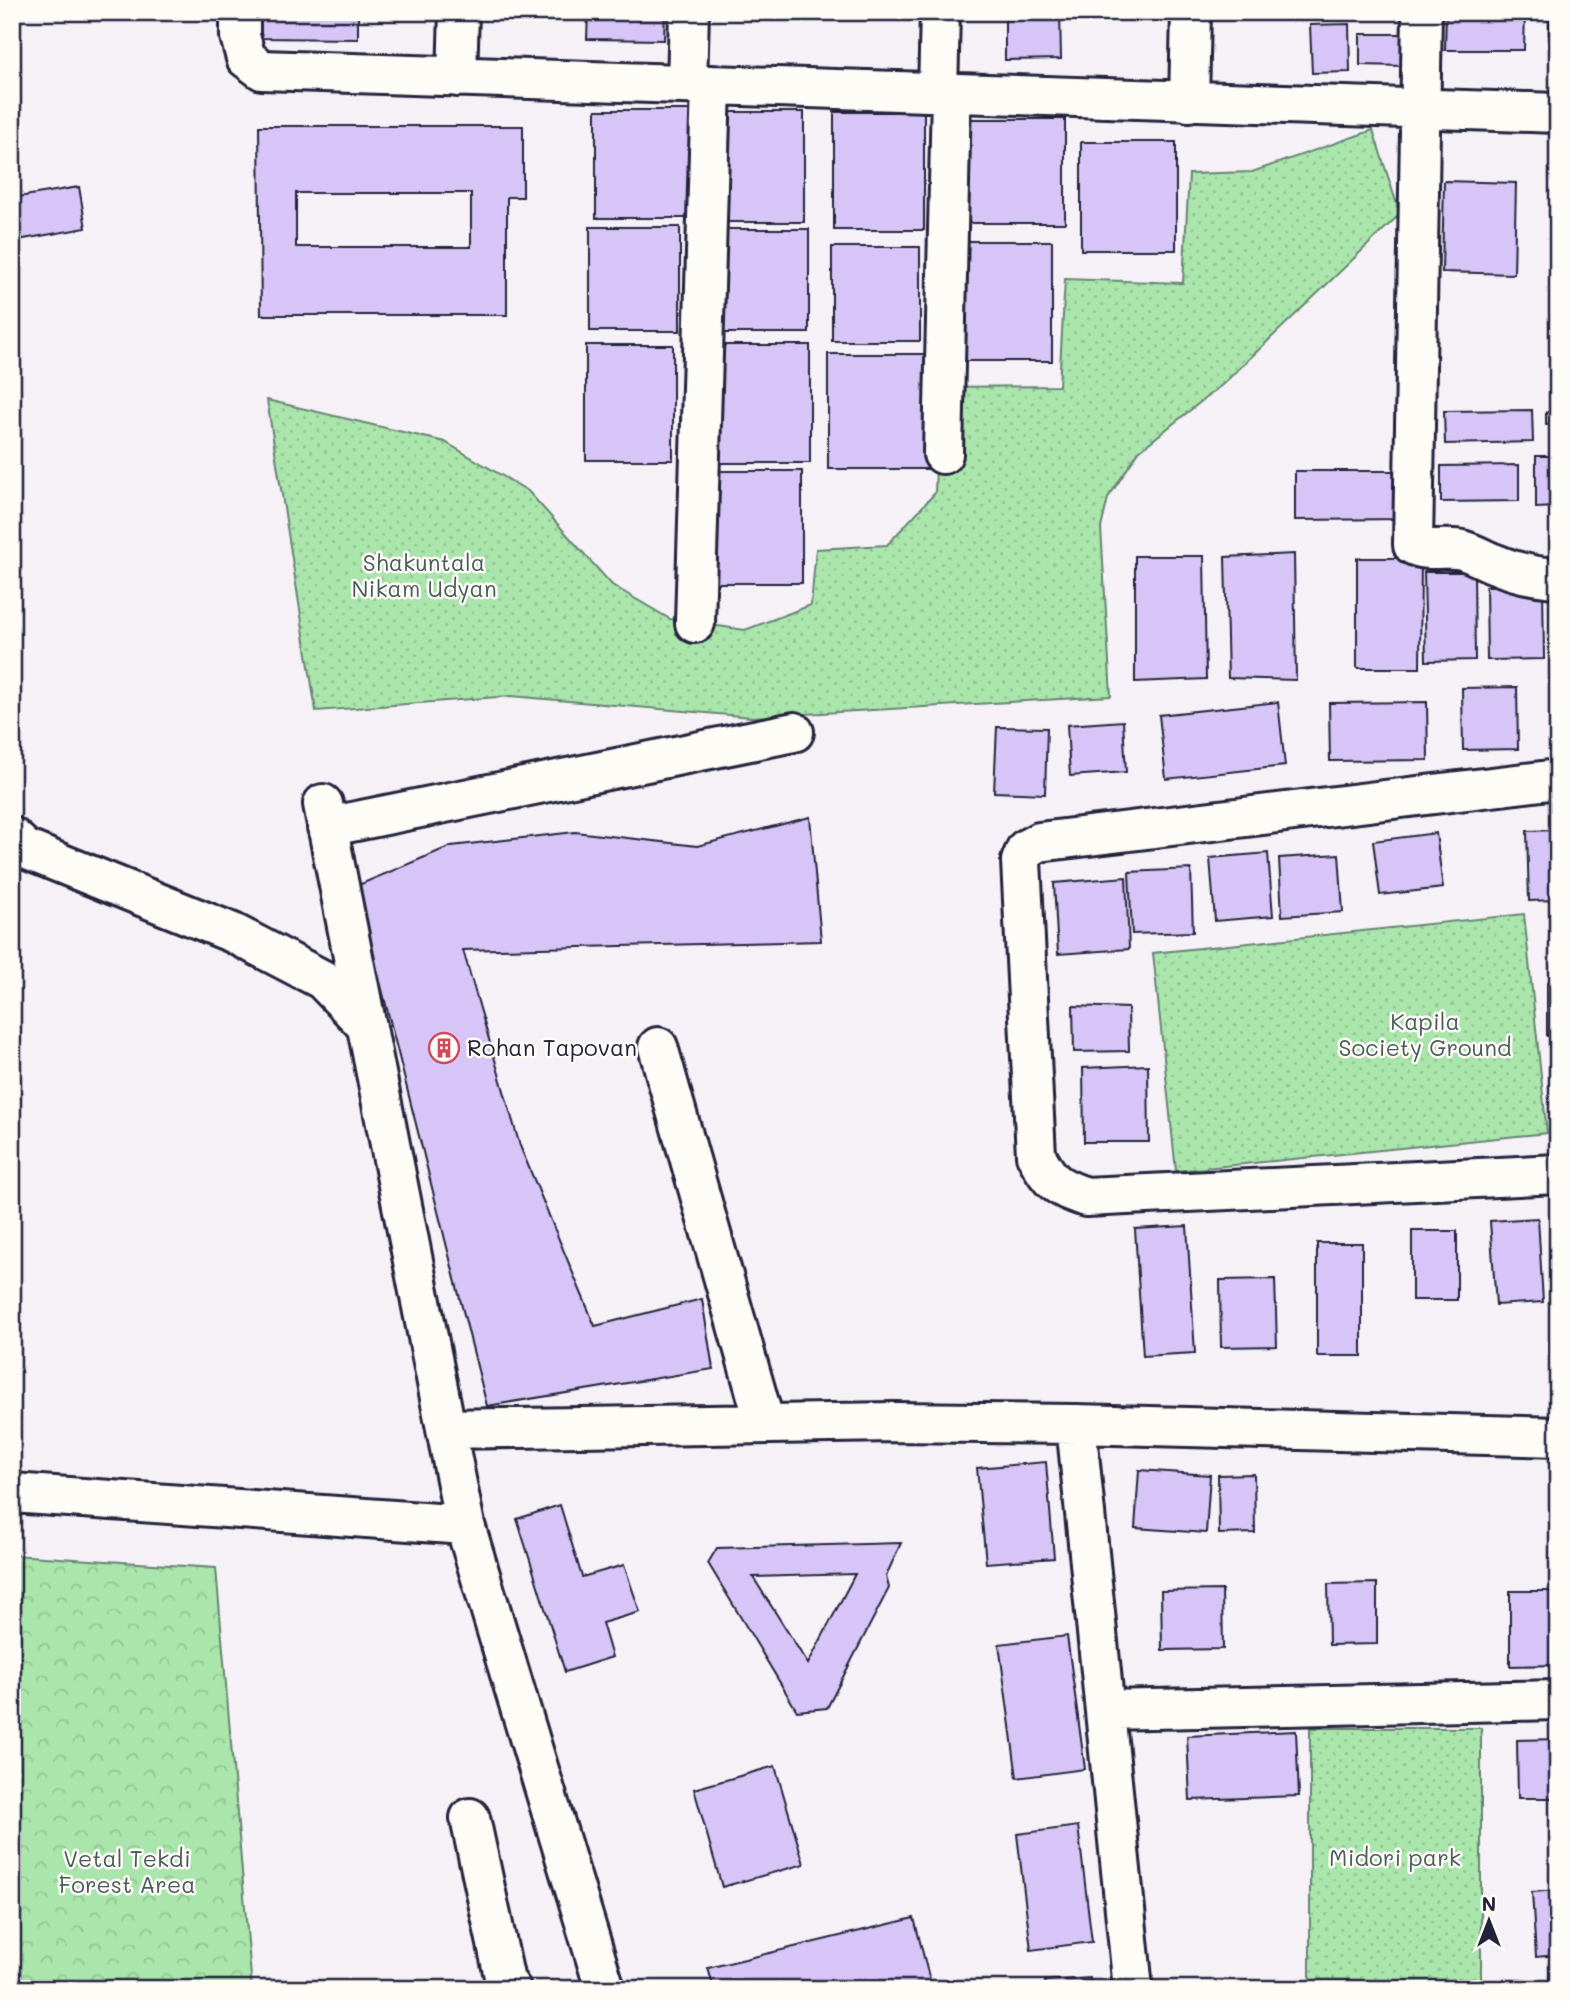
<svg xmlns="http://www.w3.org/2000/svg" width="1570" height="2001" font-family="Mali,sans-serif">
  <style>
    .forest { fill: url(#forest-crowns); stroke: #668473; stroke-width: 2 }
    .park { fill: url(#park-dots); stroke: #668473; stroke-width: 2 }
    .building { fill: #d6c5f6; stroke: #22223b; stroke-width: 2; fill-rule: evenodd }
    .lines { fill: none; stroke-linecap: round; stroke-linejoin: round }
    .minor-casing { stroke: #22223b; stroke-width: 44 }
    .minor { stroke: #fdfcf7; stroke-width: 38 }
    .labels { text-anchor: middle; stroke-width: 5; stroke-linejoin: round; paint-order: stroke }
    .park-label { font-size: 23px; fill: #4b5c5d; stroke: #fdfcf7 }
    .poi-label { font-size: 23px; fill: #22223b; stroke: #fdfcf7; text-anchor: start }
  </style>
  <defs>
    <pattern id="forest-crowns" width="20" height="18" patternUnits="userSpaceOnUse" patternTransform="scale(1.75)"><rect width="20" height="18" fill="#aae5ab"/><path d="M2 6a3 3 0 1 1 6 0M12 15a3 3 0 1 1 6 0" fill="none" stroke="#92c494"/></pattern>
    <pattern id="park-dots" width="8" height="8" patternUnits="userSpaceOnUse" patternTransform="scale(1.75)"><rect width="8" height="8" fill="#aae5ab"/><path d="M2 2h.1M6 6h.1" fill="none" stroke="#92c494" stroke-width="1.8" stroke-linecap="round"/></pattern>
  </defs>
  <rect width="100%" height="100%" fill="#f5f1f7"/>
  <filter id="ink" filterUnits="userSpaceOnUse"><feTurbulence type="fractalNoise" baseFrequency=".0143" numOctaves="2"/><feDisplacementMap in="SourceGraphic" scale="14" xChannelSelector="R" yChannelSelector="G"/><feConvolveMatrix kernelMatrix="1 2 1 2 8 2 1 2 1" color-interpolation-filters="sRGB"/></filter>
  <g filter="url(#ink)">
    <path class="forest" d="M12 1555 216 1568 252 1989H12Z"/>
    <path class="park" d="M1373 130 1400 214 1223 384 1139 451 1108 498 1101 528 1111 696 752 717 511 696 316 711 267 400 445 442 528 491 612 585 670 619 745 630 811 605 816 549 887 545 935 493 939 387 1059 386 1065 279 1183 283 1189 174 1252 172Z
      M1524 914 1547 1133 1176 1171 1153 953Z
      M1310 1728H1481V1989H1310Z"/>
    <path class="building" d="M257 12H358V39L256 38Z
      M588 12H665L664 40 587 39Z
      M1005 12H1060L1061 59 1005 60Z
      M1446 12H1525L1524 50H1445Z
      M1550 12H1558V35L1549 34Z
      M1349 24 1350 72 1312 73 1310 25Z
      M1360 34H1405L1404 66 1360 65Z
      M596 110H694V218H596Z
      M722 112H804V222H722Z
      M834 112H924V230H834Z
      M969 119H1065V223H969Z
      M259 126H523V197H507V315H261ZM296 193H471V247H296Z
      M1081 142H1176V250H1081Z
      M1444 181 1516 183 1514 274 1442 272Z
      M79 187 86 228 12 241V198Z
      M590 227H680V331H590Z
      M722 229H809V333H722Z
      M959 241H1052V361H959Z
      M832 247H920V341H832Z
      M586 345H673V460H586Z
      M713 345H810V463H713Z
      M828 354H927V469H828Z
      M1532 410 1533 442 1445 444 1444 411Z
      M1546 412H1558V424L1546 425Z
      M1536 456H1558V507L1536 508Z
      M1519 465V501L1441 502V466Z
      M704 471H802V583H704Z
      M1295 471H1408L1407 519 1295 520Z
      M1294 554 1296 680 1228 678 1225 557Z
      M1135 556H1204L1206 679 1135 682Z
      M1357 558H1421L1420 668H1357Z
      M1424 572H1474L1475 660 1426 661Z
      M1543 585 1544 659 1487 660 1486 586Z
      M1517 687 1518 749 1463 750 1462 688Z
      M1278 702 1285 766 1166 779 1159 715Z
      M1427 702 1428 760 1330 761 1329 703Z
      M1123 721 1126 772 1070 776 1067 725Z
      M997 727 1047 728 1045 794 994 792Z
      M810 817 821 941 463 950 520 1146 595 1326 702 1299 713 1369 487 1406 356 886 451 846 575 832 697 846Z
      M1558 830V900L1529 901 1527 831Z
      M1436 833 1443 888 1380 895 1373 841Z
      M1268 853 1273 916 1215 921 1210 858Z
      M1339 854 1343 912 1282 916 1279 858Z
      M1191 869 1193 932 1132 934 1129 872Z
      M1126 877 1129 949 1058 954 1054 883Z
      M1547 982H1558V1036H1547Z
      M1073 1006 1128 1008 1129 1051 1074 1052Z
      M1555 1056 1558 1057V1110H1555Z
      M1148 1065 1149 1142H1084L1083 1068Z
      M1538 1218 1543 1302 1496 1305 1490 1221Z
      M1187 1226 1195 1353 1143 1356 1135 1229Z
      M1412 1231H1457V1300H1412Z
      M1317 1243H1362V1356H1317Z
      M1275 1279 1277 1346 1221 1347 1220 1280Z
      M1046 1462 1054 1558 986 1563 977 1468Z
      M1139 1470 1210 1475 1206 1533 1135 1528Z
      M1254 1474 1255 1533 1219 1534 1218 1475Z
      M560 1505 582 1577 624 1565 640 1612 602 1623 612 1657 565 1672 517 1519Z
      M901 1543 886 1576 889 1588 827 1708 797 1711 708 1563 717 1548ZM855 1574 808 1664 753 1577Z
      M1377 1583V1644L1329 1645 1328 1584Z
      M1222 1590 1223 1649 1162 1650 1161 1591Z
      M1510 1591H1558V1665L1510 1666Z
      M1067 1636 1085 1769 1017 1778 999 1644Z
      M1296 1731 1299 1796 1190 1800 1187 1736Z
      M1558 1739V1798H1518L1517 1740Z
      M775 1766 804 1864 722 1887 694 1789Z
      M1078 1826 1092 1942 1031 1950 1017 1834Z
      M1558 1890V1955L1536 1957 1532 1892Z
      M914 1918 932 1989H714L708 1968Z
      M1090 1978 1091 1989H1046L1045 1981Z"/>
    <g class="lines">
      <g class="minor-casing">
        <path id="minor" d="M240 12V36L246 58 262 70 1558 113
          M1422 12 1413 545C1428 553 1447 546 1462 550 1473 553 1483 559 1493 563 1514 572 1536 577 1558 578
          M457 77 459 12
          M687 84 689 12
          M938 93 940 12
          M1189 102 1191 12
          M943 454 951 94
          M695 623 711 85
          M1558 779 1039 842 1026 849 1021 861 1036 1155C1050 1183 1057 1187 1086 1197L1558 1174
          M323 804 465 1525 605 1989
          M327 827 794 732
          M12 837 25 849 233 933 323 980 367 1026
          M658 1047 765 1424
          M1076 1424 1133 1989
          M446 1429 893 1422 1076 1424 1558 1437
          M12 1493 465 1525
          M1105 1710 1558 1700
          M470 1818 505 1981 511 1989"/>
      </g>
      <use href="#minor" class="minor"/>
    </g>
  </g>
  <defs>
    <g id="building-ring" transform="scale(1.575)"><circle r="9.5" fill="#fdfcf7" stroke="#d1495b" stroke-width="1.5"/><path d="M-4-6H4V6H1V3H-1V6H-4ZM-2.5-4.3h1.7v1.8h-1.7ZM.8-4.3h1.7v1.8H.8ZM-2.5-1h1.7V.8h-1.7ZM.8-1h1.7V.8H.8Z" fill="#d1495b"/></g>
  </defs>
  <g fill-rule="evenodd">
    <use href="#building-ring" x="444" y="1048"/>
  </g>
  <g class="labels">
    <g class="park-label">
      <text x="424" y="571">Shakuntala<tspan x="424" dy="26">Nikam Udyan</tspan></text>
      <text x="1425" y="1030">Kapila<tspan x="1425" dy="26">Society Ground</tspan></text>
      <text x="1395" y="1866">Midori park</text>
      <text x="127" y="1867">Vetal Tekdi<tspan x="127" dy="26">Forest Area</tspan></text>
    </g>
    <g class="poi-label">
      <text x="467" y="1056">Rohan Tapovan</text>
    </g>
  </g>
  <rect width="1570" height="2001" fill="none" stroke="#fdfcf7" stroke-width="42"/>
  <rect x="21" y="21" width="1528" height="1959" fill="none" stroke="#22223b" stroke-width="2.5" filter="url(#ink)"/>
  <g transform="translate(1489 1921)" stroke="#fdfcf7" stroke-width="5" paint-order="stroke">
  <path d="M0-5L12 26L0 18L-12 26Z" fill="#22223b"/>
  <text y="-10" font-size="19" font-weight="bold" text-anchor="middle" fill="#22223b">N</text>
  </g>
</svg>
